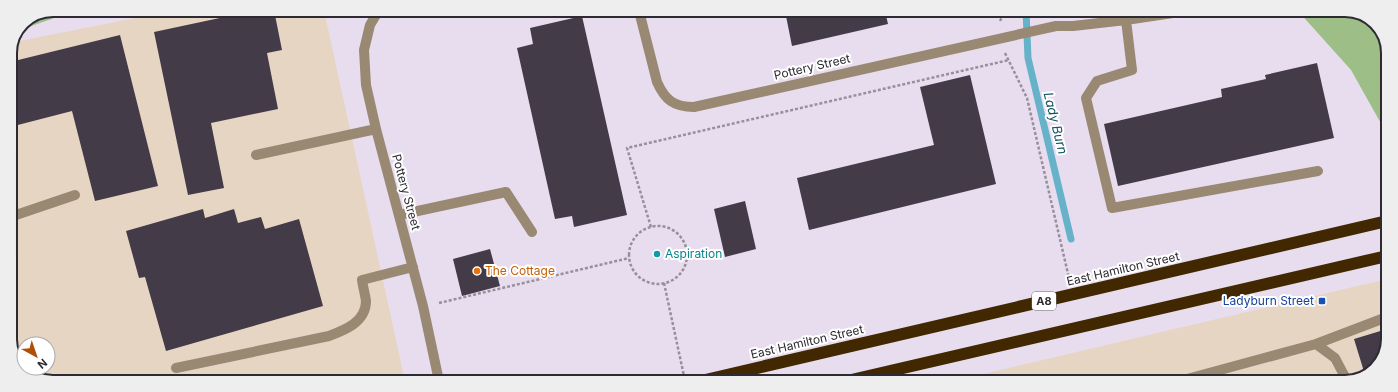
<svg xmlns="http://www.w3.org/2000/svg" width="1398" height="392" font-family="Inter,sans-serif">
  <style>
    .industrial { fill: #e7d5c4; fill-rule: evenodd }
    .forest { fill: #9ebe88 }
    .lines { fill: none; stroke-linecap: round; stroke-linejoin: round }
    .stream { stroke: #66b2c9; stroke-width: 7 }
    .building { fill: #443b49 }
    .path { stroke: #978f9c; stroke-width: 2.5; stroke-dasharray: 3 2; stroke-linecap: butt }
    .minor { stroke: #998872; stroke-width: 10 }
    .highway { stroke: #412800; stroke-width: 12 }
    .culture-dot { fill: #0f9aa8; stroke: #fff; stroke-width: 1.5 }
    .food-dot { fill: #e8710a; stroke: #fff; stroke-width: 1.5 }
    .transit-dot { fill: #1a4fb4; stroke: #fff; stroke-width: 1.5 }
    .labels { text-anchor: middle; stroke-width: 4; stroke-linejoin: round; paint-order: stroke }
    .shield { fill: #fff; stroke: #6d6a6f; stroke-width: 1 }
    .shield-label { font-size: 11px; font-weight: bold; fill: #2e2a31 }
    .street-label { font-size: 12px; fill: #2e2a31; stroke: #fff }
    .culture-label { font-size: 12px; fill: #0d838f; stroke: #fff; text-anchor: start }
    .food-label { font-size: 12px; fill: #c56008; stroke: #fff; text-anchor: start }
    .transit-label { font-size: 12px; fill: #164399; stroke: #fff; text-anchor: end }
    .water-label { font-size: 13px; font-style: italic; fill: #125364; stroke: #fff }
    .rim { fill: none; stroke: #2e2a31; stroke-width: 2 }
  </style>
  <rect width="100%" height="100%" fill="#e8ddef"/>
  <path class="industrial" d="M175 10H324L405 381H42L20 367 16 356 10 334V53L14 42ZM24 344H48V368H24Z
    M1387 279V350L1371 373 1345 382H949Z"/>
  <path class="forest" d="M53 10H77L20 30 23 22Z
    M1298 11H1356L1378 25 1388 50V136L1351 70Z"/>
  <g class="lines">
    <path class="stream" d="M1026 11 1028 58 1071 239"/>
  </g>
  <path class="building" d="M257 10H274L282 50 267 53 278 109 211 123 224 188 188 195 154 32Z
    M785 11H885L888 24 792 46Z
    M582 16 627 215 574 227 572 216 555 219 517 48 533 44 530 28Z
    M120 35 158 186 95 201 72 111 10 127V62Z
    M1317 63 1334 138 1118 186 1104 124 1222 97 1221 89 1266 79 1265 75Z
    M970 75 996 184 809 230 797 178 934 145 920 87Z
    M745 201 756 249 725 257 714 209Z
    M203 209 205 218 234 209 238 223 261 217 265 229 299 219 323 306 166 351 145 277 139 278 126 231Z
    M490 249 500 286 462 296 453 259Z
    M1387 329V350L1371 373 1365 375 1354 339Z"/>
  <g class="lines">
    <path class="path" d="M1000 21 1005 11
      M1005 53 1027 98 1069 278
      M629 255a29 29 0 1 1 58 0a29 29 0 1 1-58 0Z
      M651 227 627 148 1009 60
      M664 283 684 376
      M439 303 629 258"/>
    <path class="minor" d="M379 10 370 25 364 50 366 85 376 129 423 306 439 381
      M639 11 657 82C665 100 674 107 694 107L1056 26H1073L1126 20 1132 70 1097 81 1086 98 1112 208 1318 171
      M1126 20 1186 11
      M256 155 376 129
      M399 215 506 192 532 232
      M10 217 75 195
      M1316 344 1387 317
      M176 368 329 336C345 330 366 322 366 301 365 294 363 287 362 280L413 267
      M1176 382 1316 344 1335 358 1344 375 1345 382"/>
    <path class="highway" d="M701 381 1387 221
      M847 381 1387 256"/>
  </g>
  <circle class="culture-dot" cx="657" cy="254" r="4"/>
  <circle class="food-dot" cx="477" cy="271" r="4"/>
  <rect class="transit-dot" x="1318" y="297" width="8" height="8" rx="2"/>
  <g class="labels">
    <rect class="shield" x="1032" y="292" width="24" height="18" rx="3"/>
    <g class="shield-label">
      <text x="1044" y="305">A8</text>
    </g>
    <g class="street-label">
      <text transform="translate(812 67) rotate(-13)" y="4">Pottery Street</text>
      <text transform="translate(406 192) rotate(75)" y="4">Pottery Street</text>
      <text transform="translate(1123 269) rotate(-13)" y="4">East Hamilton Street</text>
      <text transform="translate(807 342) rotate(-13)" y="4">East Hamilton Street</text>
    </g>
    <g class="culture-label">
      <text x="665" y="258">Aspiration</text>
    </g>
    <g class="food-label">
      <text x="485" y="275">The Cottage</text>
    </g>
    <g class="transit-label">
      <text x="1314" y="305">Ladyburn Street</text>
    </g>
    <g class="water-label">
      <text transform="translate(1056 123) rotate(76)" y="5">Lady Burn</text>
    </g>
  </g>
  <path d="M0 0H1398V392H0ZM53 17H1345A36 36 0 0 1 1381 53V339A36 36 0 0 1 1345 375H53A36 36 0 0 1 17 339V53A36 36 0 0 1 53 17Z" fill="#eeeeef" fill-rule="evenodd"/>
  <path class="rim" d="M53 17H1345A36 36 0 0 1 1381 53V339A36 36 0 0 1 1345 375H53A36 36 0 0 1 17 339V53A36 36 0 0 1 53 17Z"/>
  <g transform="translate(36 356) rotate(140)"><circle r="19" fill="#ffffff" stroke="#abaaad"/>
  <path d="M0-3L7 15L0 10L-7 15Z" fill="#b05008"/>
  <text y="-6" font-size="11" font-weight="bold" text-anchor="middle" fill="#2e2a31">N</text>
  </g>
</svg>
